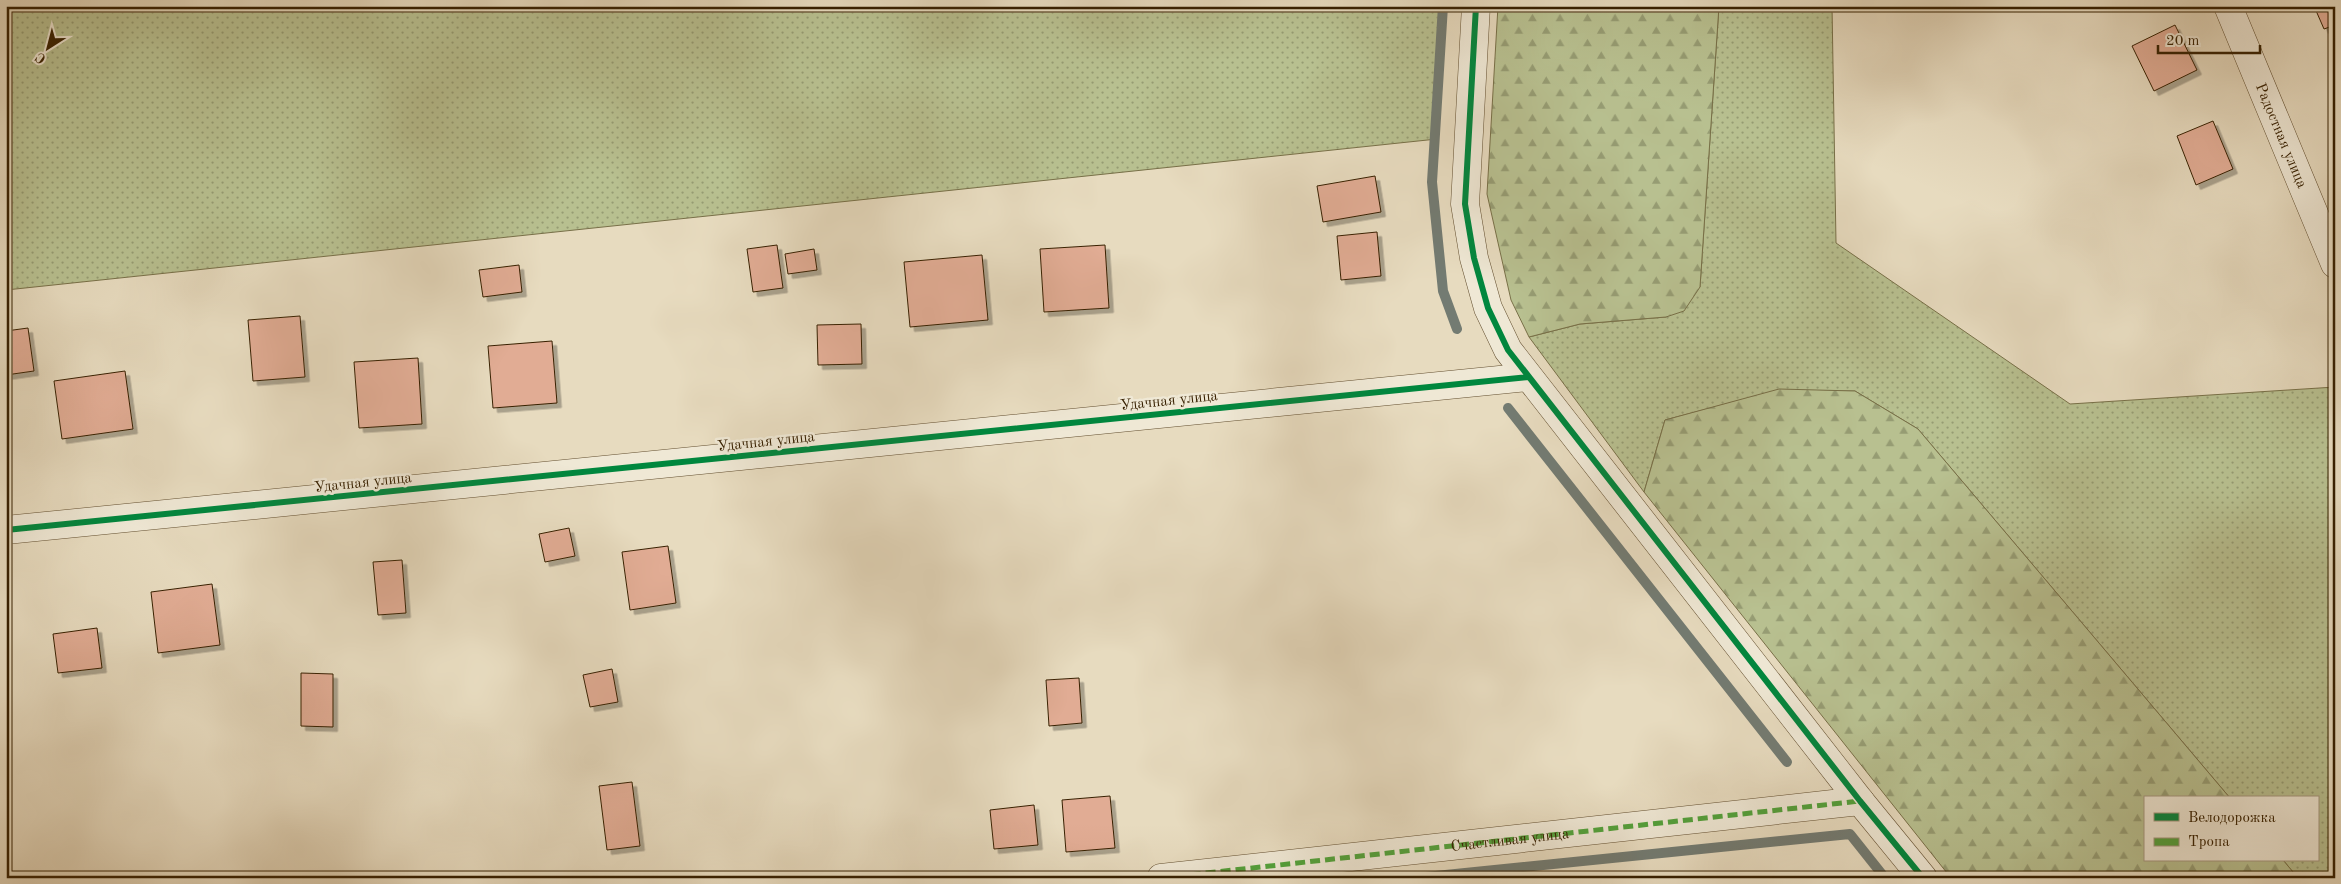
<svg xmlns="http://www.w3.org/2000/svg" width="2341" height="884" font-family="'Old Standard TT',serif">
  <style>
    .grass { fill: url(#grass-dots); stroke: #787048 }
    .forest { fill: url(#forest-firs); stroke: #787048 }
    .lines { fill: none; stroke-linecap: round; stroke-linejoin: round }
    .stream { stroke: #737b72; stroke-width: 10 }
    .building { fill: #e1ac94; stroke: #372001; filter: url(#shadow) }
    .minor-casing { stroke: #634f30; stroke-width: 29 }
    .minor { stroke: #efe8d5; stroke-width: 28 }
    .quiet { stroke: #53a23c; stroke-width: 5; stroke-dasharray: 10 5; stroke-linecap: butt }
    .cycleway-casing { stroke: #efe8d5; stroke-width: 9 }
    .cycleway { stroke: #00873e; stroke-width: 6 }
    .labels { text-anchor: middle; stroke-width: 5; stroke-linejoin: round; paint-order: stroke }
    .street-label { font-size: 15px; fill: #372001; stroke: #efe8d5 }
  </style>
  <defs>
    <pattern id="grass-dots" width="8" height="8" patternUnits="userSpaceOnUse" patternTransform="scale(1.25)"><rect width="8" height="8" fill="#b8c090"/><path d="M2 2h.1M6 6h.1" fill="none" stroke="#969c73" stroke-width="1.8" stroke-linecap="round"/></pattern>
    <pattern id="forest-firs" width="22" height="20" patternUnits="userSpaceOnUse" patternTransform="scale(1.25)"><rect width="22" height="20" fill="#b8c090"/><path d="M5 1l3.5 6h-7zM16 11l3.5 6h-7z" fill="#969c73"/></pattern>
    <filter id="shadow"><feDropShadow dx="4.5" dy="4.5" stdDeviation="0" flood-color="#0004"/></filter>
  </defs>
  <rect width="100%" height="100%" fill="#e7dbbf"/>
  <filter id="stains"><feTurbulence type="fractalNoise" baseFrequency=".004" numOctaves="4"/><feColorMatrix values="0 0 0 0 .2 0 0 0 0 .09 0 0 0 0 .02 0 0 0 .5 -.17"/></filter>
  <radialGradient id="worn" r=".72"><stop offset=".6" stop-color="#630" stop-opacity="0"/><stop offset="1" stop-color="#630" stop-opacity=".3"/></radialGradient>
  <path class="grass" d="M6 6H1446L1437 139 6 290Z
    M1719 6H1832L1836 243 2070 404 2335 387V878H2298L2283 860H2317V798H2230L1918 429 1855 391 1779 390 1665 420 1644 492 1529 337 1580 324 1666 317 1700 287Z"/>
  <path class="forest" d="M1498 6H1719L1700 287 1684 311 1666 317 1580 324 1529 337 1511 300 1487 194Z
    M1779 389 1855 391 1918 429 2230 798H2145V860H2283L2298 878H1951L1644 492 1665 420Z"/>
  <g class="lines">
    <path class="stream" d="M1443 6 1432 182 1443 291 1457 329
      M1508 408 1787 762
      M1416 878 1850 834 1885 878"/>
  </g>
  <path class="building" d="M2314 6H2335V25L2324 29Z
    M2175 25 2197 70 2154 91 2132 46Z
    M2213 121 2233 169 2196 185 2177 136Z
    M1375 176 1381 212 1323 222 1317 186Z
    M1377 232 1381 276 1341 280 1337 236Z
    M777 245 783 288 753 292 747 249Z
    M1105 245 1109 308 1044 312 1040 249Z
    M814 249 817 270 788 274 785 254Z
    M982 255 988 320 910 327 904 262Z
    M519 265 522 292 483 297 479 270Z
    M300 316 305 377 253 381 248 320Z
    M861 324 862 364 818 365 817 325Z
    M28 328 34 371 6 375V331Z
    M552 341 557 403 493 408 488 346Z
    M418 358 422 424 359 428 354 362Z
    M125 371 133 429 62 439 54 381Z
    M569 528 575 556 545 562 539 534Z
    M668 546 676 603 630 610 622 552Z
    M402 560 406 613 378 615 373 562Z
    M212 584 220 645 158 653 151 592Z
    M97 628 102 668 58 673 53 634Z
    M612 669 618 702 590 707 583 675Z
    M301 673 333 674V727L301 726Z
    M1079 678 1082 723 1049 726 1046 680Z
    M632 782 640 846 607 850 599 786Z
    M1110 796 1115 848 1066 852 1062 800Z
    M1034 805 1038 845 994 849 990 810Z"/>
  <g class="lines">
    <g class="minor-casing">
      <g id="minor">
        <path d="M1476 6 1465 204 1474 258 1488 308 1508 350 1860 801 1923 878"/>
        <path id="s1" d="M2228 6 2335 264"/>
        <path d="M6 530 1528 377"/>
        <path id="s2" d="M1161 878 1860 801"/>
      </g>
    </g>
    <use href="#minor" class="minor"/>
    <path class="quiet" d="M1161 878 1860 801"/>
    <g class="cycleway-casing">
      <path id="cycleway" d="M1476 6 1465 204 1474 258 1488 308 1508 350 1860 801 1923 878
        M6 530 1528 377"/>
    </g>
    <use href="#cycleway" class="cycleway"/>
  </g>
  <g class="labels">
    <g class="street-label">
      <text dy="5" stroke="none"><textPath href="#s1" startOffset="140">Радостная улица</textPath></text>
      <text transform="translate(1169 400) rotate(-6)" y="5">Удачная улица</text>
      <text transform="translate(766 441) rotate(-6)" y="5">Удачная улица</text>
      <text transform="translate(363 482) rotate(-6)" y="5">Удачная улица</text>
      <text dy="5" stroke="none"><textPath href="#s2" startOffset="351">Счастливая улица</textPath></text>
    </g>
  </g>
  <rect width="2341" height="884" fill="none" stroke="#e7dbbf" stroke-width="25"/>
  <rect x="8" y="8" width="2326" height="869" fill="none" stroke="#372001" stroke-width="2.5"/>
  <rect x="12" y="12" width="2316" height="859" fill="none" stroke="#372001"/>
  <rect x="2144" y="796" width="175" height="65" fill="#efe8d5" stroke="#a59880"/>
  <rect x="2154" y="813" width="25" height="8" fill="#00873e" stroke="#a59880"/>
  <text x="2188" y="822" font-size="15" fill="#372001">Велодорожка</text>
  <rect x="2154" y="838" width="25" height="8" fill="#53a23c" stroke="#a59880"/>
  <text x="2188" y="846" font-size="15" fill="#372001">Тропа</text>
  <g transform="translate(48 48) rotate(216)" stroke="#efe8d5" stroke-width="4" paint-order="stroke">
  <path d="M0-4L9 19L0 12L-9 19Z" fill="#372001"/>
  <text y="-8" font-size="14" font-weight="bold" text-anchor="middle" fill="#372001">С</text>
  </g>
  <path d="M2158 45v8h102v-8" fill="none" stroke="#372001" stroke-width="2.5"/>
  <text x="2166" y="45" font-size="15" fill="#372001" stroke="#efe8d5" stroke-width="4" paint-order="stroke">20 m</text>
  <rect width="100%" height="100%" filter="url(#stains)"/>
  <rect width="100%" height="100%" fill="url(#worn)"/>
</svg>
